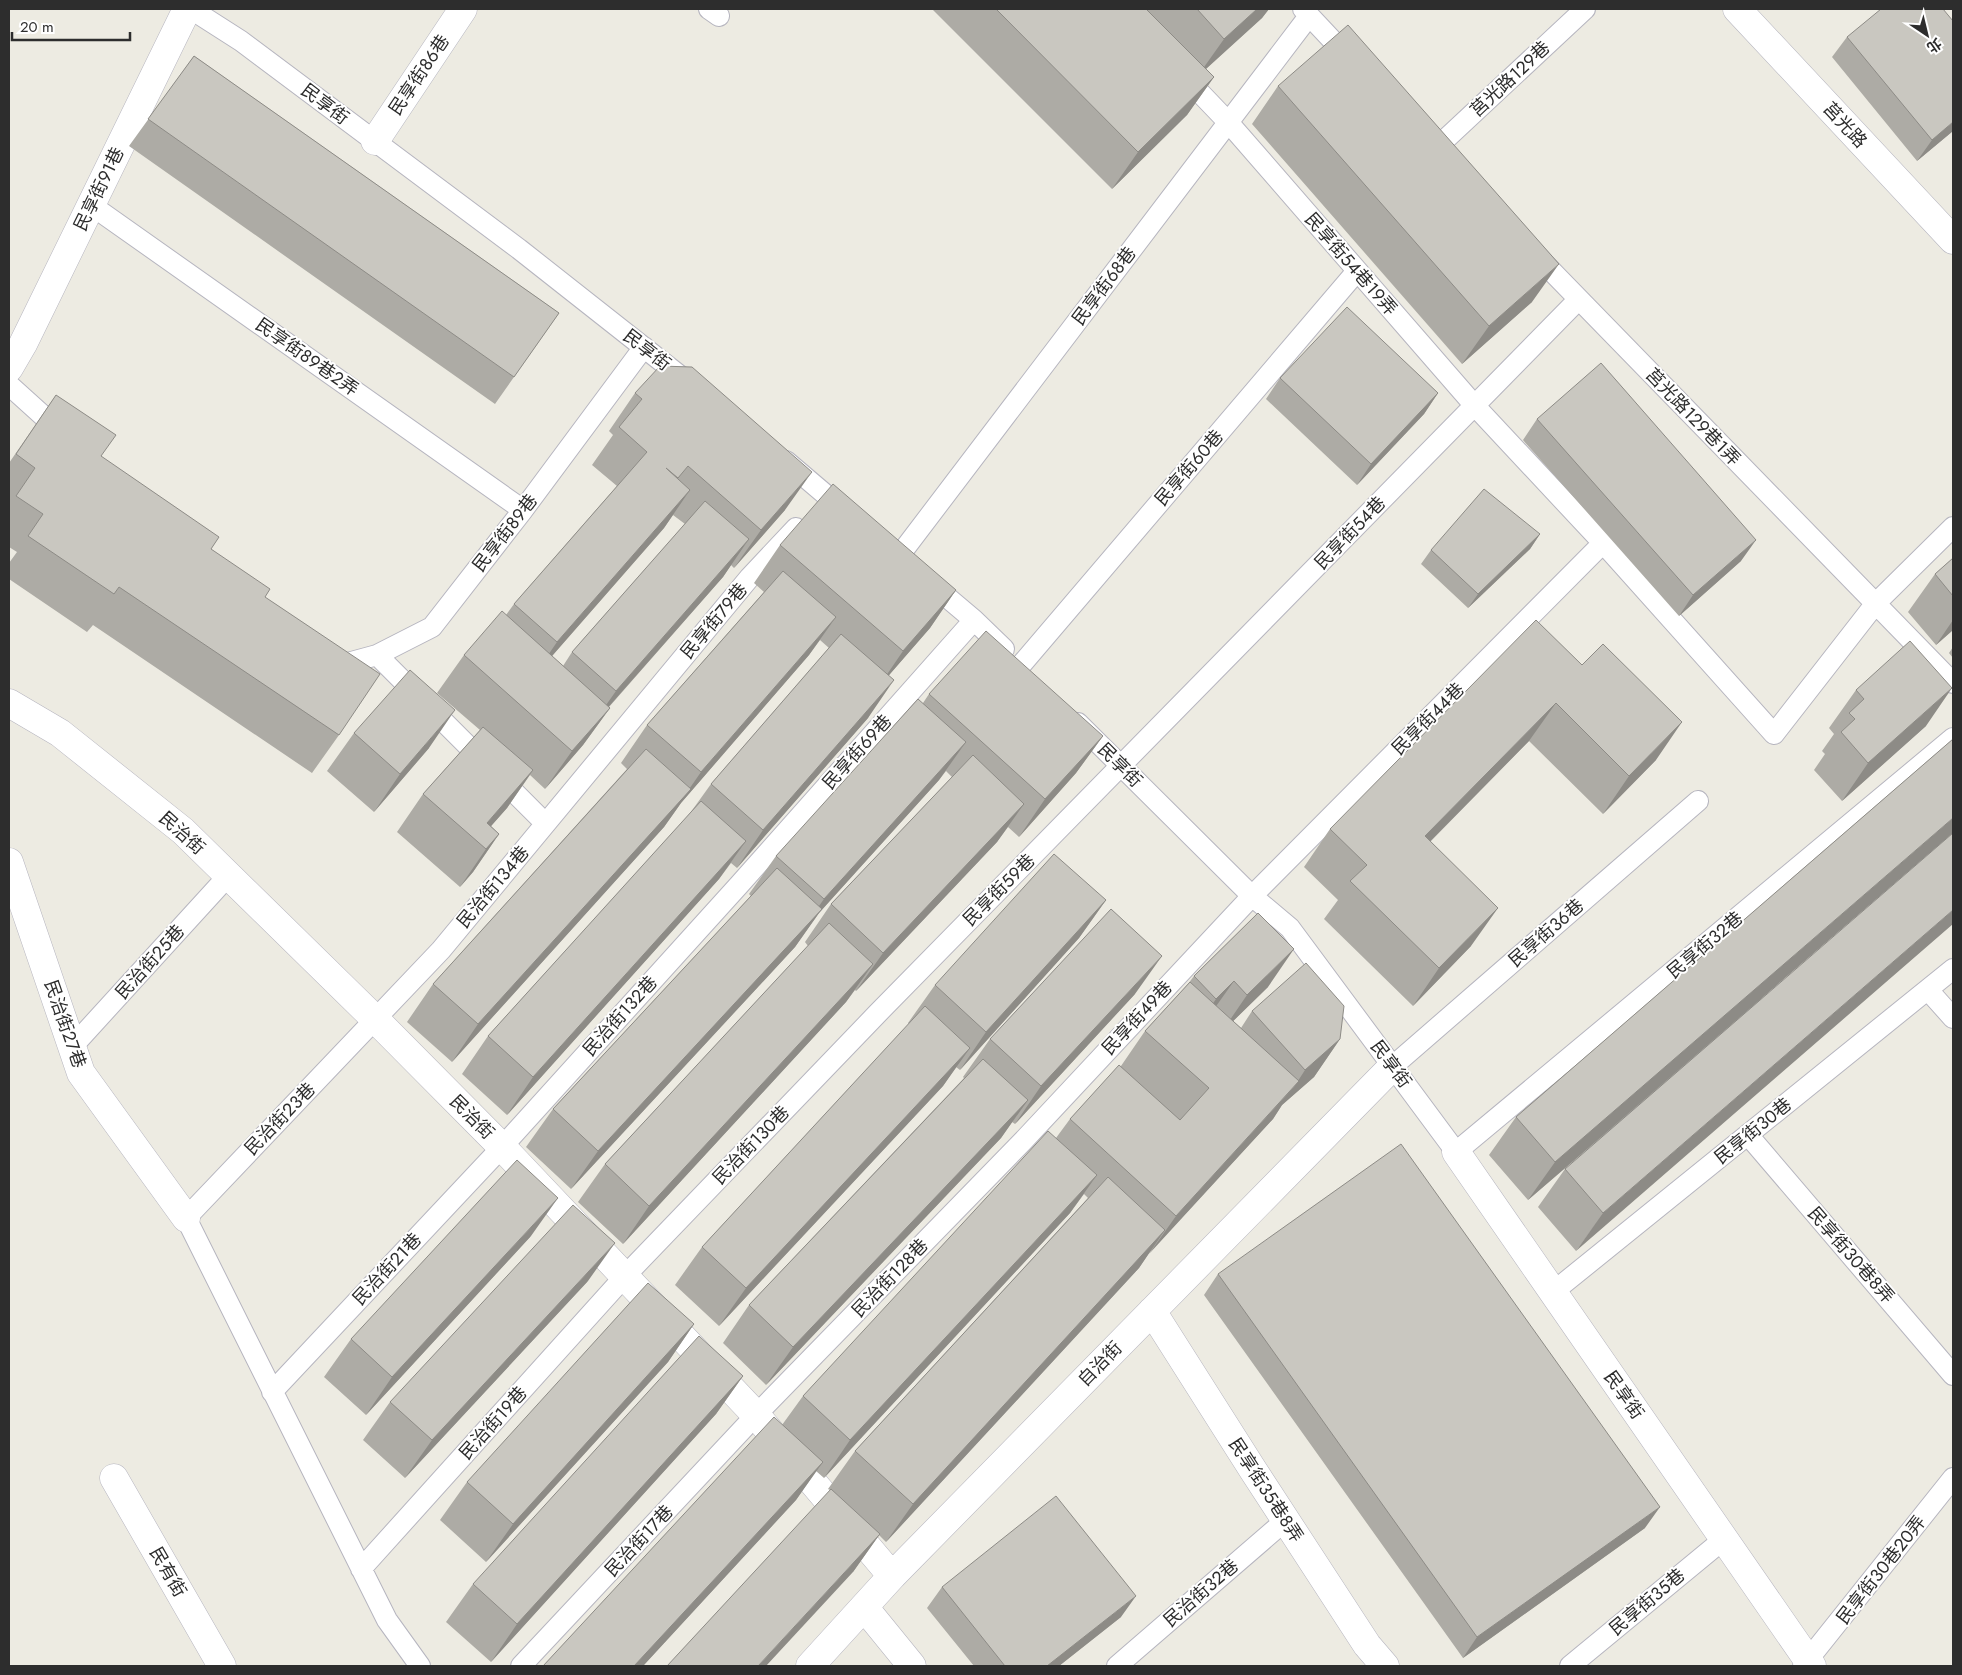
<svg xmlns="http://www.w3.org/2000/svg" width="1962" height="1675" font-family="Jost,'Noto Sans TC',sans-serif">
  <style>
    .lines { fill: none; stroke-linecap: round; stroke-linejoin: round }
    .lane-casing { stroke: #b6b5bf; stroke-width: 22 }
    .street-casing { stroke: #b6b5bf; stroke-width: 29 }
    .secondary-casing { stroke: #b6b5bf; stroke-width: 29 }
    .lane { stroke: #fff; stroke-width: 20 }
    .street { stroke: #fff; stroke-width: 28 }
    .secondary { stroke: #fff; stroke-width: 28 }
    .wall { fill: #adaba5; fill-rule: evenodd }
    .shaded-wall { fill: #8d8b86 }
    .building { fill: #c9c7c0; stroke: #8d8b86 }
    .labels { text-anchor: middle; stroke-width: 4; stroke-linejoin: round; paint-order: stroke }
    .street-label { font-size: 18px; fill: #2d2d2d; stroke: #fff }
  </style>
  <rect width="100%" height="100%" fill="#edebe2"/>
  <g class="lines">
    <g class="lane-casing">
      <path id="lane" d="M191 9 241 41 519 249 689 383
        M709 9 719 16
        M1303 9 1349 58
        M1183 75 1228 122 1475 406 1603 543 1774 734 1876 603 1953 527
        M1435 149 1585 9
        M91 205 523 510
        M1534 253 1953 683
        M9 385 61 432
        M786 461 846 512
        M899 556 1309 16
        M929 582 974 620 1004 649
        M377 655 545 823
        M1021 665 1357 271
        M333 667 377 655 432 627 523 510 644 347
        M1078 723 1252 896 1290 928 1456 1152 1953 738
        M1928 990 1953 1018
        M72 1047 228 876
        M1393 1066 1698 801
        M1748 1135 1953 1375
        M1553 1292 1953 969
        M272 1392 502 1147 739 885 974 620
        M361 1569 625 1276 877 1014 1578 300
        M420 1666 387 1620 186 1218 441 950 750 577 796 528
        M521 1666 756 1415 1023 1141 1252 896 1603 543
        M1117 1666 1286 1520
        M1570 1666 1724 1539
        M1803 1666 1953 1478"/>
    </g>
    <g class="street-casing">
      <path id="street" d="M375 141 463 9
        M9 368 23 344 187 9
        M9 703 60 733 183 831 375 1019 502 1147 756 1415 892 1576
        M9 862 81 1073 186 1218
        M1456 1152 1812 1666
        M1152 1311 1253 1470 1367 1645 1385 1666
        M114 1478 222 1666
        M864 1607 912 1666
        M810 1666 892 1576 1393 1066"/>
    </g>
    <g class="secondary-casing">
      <path id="secondary" d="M1737 9 1953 240"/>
    </g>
    <use href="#lane" class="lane"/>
    <use href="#street" class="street"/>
    <use href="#secondary" class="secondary"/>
  </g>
  <path class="wall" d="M932 9H1269L1262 18 1206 69 1214 77 1187 115 1112 189Z
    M1847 37 1953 131 1917 161 1832 57Z
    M194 56 559 313 495 404 129 146Z
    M1278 86 1532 302 1462 364 1252 124Z
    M1280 378 1438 393 1424 414 1357 485 1266 399Z
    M635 393 785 510 734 568 731 565 723 577 609 707 610 708 583 745 545 789 530 775 507 808 491 826 499 834 473 872 460 887 397 832 423 794 480 730 437 693 464 655 506 615 514 604 617 486 592 465 613 435 609 431ZM673 515 685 524 572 652 563 666 552 656 664 528Z
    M56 395 101 456 211 549 265 597 339 735 312 773 93 625 87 632 9 579V563L17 552 9 547V463Z
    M1537 419 1741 561 1679 616 1523 440Z
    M1540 534 1530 549 1468 608 1421 564 1431 550Z
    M780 545 956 590 930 628 889 675 868 718 737 868 731 863 719 879 507 1115 462 1074 488 1036 688 816 711 784 829 648 820 640 809 655 681 803 664 827 452 1062 407 1022 433 984 627 769 621 763 647 725 764 592 754 583Z
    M1953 558V630L1936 645 1908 612 1935 574Z
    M1953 647V658L1949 653Z
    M1582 665 1656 760 1603 814 1529 741 1430 842 1471 946 1413 1006 1324 919 1338 900 1304 867 1330 829Z
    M1856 690 1926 726 1842 801 1814 770 1825 754 1822 751 1834 734 1829 728Z
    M929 694 1103 736 1076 773 1019 837 1008 827 997 842 856 991 855 990 846 1002 623 1244 578 1202 605 1164 808 946 805 942 831 904 952 777 946 771 939 780 819 913 795 947 571 1189 526 1147 553 1109 751 896 749 894 776 856 923 703Z
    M354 733 429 748 374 812 327 771Z
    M1953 739 1576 1251 1538 1207 1565 1169 1605 1134 1528 1200 1489 1155 1516 1117Z
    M1106 900 1079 938 960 1070 956 1067 943 1086 719 1326 675 1285 702 1247 909 1024 908 1023 935 985Z
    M1258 913 1268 987 1233 1021 1241 1028 1252 1011 1340 1039 1314 1077 1282 1105 1273 1119 1149 1253 1139 1268 886 1542 879 1535 853 1572 830 1490 828 1489 855 1451 1088 1198 1084 1194 1070 1213 824 1478 816 1471 796 1500 643 1666H543L782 1425 803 1396 1056 1138 1070 1119 1121 1066 1145 1031 1188 984 1194 976Z
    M1135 994 1015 1124 1012 1122 1001 1138 766 1385 723 1343 749 1305 964 1078 963 1077 990 1039Z
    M531 1236 366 1415 324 1377 351 1339Z
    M1218 1274 1645 1528 1463 1658 1204 1295Z
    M588 1281 405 1478 363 1440 390 1402Z
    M694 1324 668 1362 486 1562 440 1520 467 1482Z
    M743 1376 716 1414 491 1662 446 1622 473 1584Z
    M942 1587 1121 1617 1059 1666H974L927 1608Z"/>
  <path class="shaded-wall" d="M1257 9H1269L1262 18 1197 77 1224 39Z
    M1214 77 1187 115 1112 189 1138 152Z
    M1953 122V131L1917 161 1932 140Z
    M1559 264 1532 302 1462 364 1489 326Z
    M1438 393 1424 414 1357 485 1371 464Z
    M812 472 785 510 734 568 761 530Z
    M690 490 664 528 531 680 557 642Z
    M1540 534 1530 549 1468 608 1478 594Z
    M749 539 723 577 589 729 616 691Z
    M1756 540 1741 561 1679 616 1693 595Z
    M956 590 930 628 877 689 903 651Z
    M836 617 809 655 681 803 664 827 452 1062 478 1024 685 795 701 772Z
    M1953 620V630L1936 645Z
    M894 680 868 718 737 868 763 830Z
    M1952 688 1926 726 1842 801 1868 763Z
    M1556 703 1529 741 1398 874 1425 836Z
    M610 708 583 745 545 789 572 751Z
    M455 710 429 748 374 812 400 774Z
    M1682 722 1656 760 1603 814 1629 776Z
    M1103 736 1076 773 1019 837 1045 799Z
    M966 742 939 780 819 913 795 947 571 1189 598 1151 801 931 824 899Z
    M533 770 507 808 477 842 487 823Z
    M1024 804 997 842 856 991 883 953Z
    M1953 818V833L1528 1200 1555 1162Z
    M499 834 473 872 460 887 486 849Z
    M746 841 719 879 507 1115 533 1077Z
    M1106 900 1079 938 960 1070 986 1032Z
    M1498 908 1471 946 1413 1006 1439 968Z
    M1953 910V924L1576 1251 1603 1213Z
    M1294 949 1268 987 1221 1033 1247 995Z
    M1162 956 1135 994 1015 1124 1041 1086Z
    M873 964 846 1002 623 1244 649 1206Z
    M1234 981 1207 1019 1190 1037 1216 999Z
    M1340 1039 1314 1077 1282 1105 1273 1119 1149 1254 1176 1216 1294 1087 1305 1070Z
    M970 1048 943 1086 719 1326 746 1288Z
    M1028 1100 1001 1138 766 1385 793 1347Z
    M1097 1175 1070 1213 824 1478 850 1440Z
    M558 1198 531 1236 366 1415 392 1377Z
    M1165 1230 1139 1268 886 1542 913 1504Z
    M615 1243 588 1281 405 1478 432 1440Z
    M694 1324 668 1362 486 1562 513 1524Z
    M743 1376 716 1414 491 1662 517 1624Z
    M823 1462 796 1500 643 1666H634Z
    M1660 1507 1645 1528 1463 1658 1477 1637Z
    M880 1534 853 1572 766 1666H758Z
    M1136 1596 1121 1617 1059 1666H1047Z"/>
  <path class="building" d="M996 9H1146L1214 77 1138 152Z
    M1197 9H1257L1224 39Z
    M1881 9H1943L1953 21V122L1932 140 1847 37Z
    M1348 25 1559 264 1489 326 1278 86Z
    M194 56 559 313 514 377 148 119Z
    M1347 307 1438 393 1371 464 1280 378Z
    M1601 363 1756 540 1693 595 1537 419Z
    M660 366 692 367 812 472 761 530 688 466 678 478 666 468 690 490 557 642 514 604 647 452 619 427 642 399 635 393Z
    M56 395 116 435 101 456 219 537 211 549 270 589 265 597 380 674 339 735 119 587 114 594 28 536 43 514 16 496 35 468 16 454Z
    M833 484 956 590 903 651 780 545Z
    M1484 489 1540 534 1478 594 1431 550Z
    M705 501 749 539 616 691 572 652Z
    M1953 558V596L1935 574Z
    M783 571 836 617 701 772 647 725Z
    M502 611 610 708 572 751 464 655Z
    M1536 620 1582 665 1603 644 1682 722 1629 776 1556 703 1425 836 1498 908 1439 968 1350 881 1367 865 1330 829Z
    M986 631 1103 736 1045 799 929 694Z
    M841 634 894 680 763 830 711 784Z
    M1910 641 1952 688 1868 763 1841 732 1855 719 1849 713 1864 699 1856 690Z
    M410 670 455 710 400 774 354 733Z
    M918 699 966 742 824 899 776 856Z
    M483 727 533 770 487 823 499 834 486 849 423 794Z
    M1953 739V818L1555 1162 1516 1117Z
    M646 749 691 789 478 1024 433 984Z
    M973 755 1024 804 883 953 831 904Z
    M701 801 746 841 533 1077 488 1036Z
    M1953 833V910L1603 1213 1565 1169Z
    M1054 854 1106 900 986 1032 935 985Z
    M777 868 822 909 598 1151 553 1109Z
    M1111 909 1162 956 1041 1086 990 1039Z
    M1258 913 1294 949 1247 995 1234 981 1216 999 1194 976Z
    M829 923 873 964 649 1206 605 1164Z
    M1306 963 1344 1006 1340 1039 1305 1070 1252 1011Z
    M1190 982 1299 1081 1176 1216 1070 1119 1119 1065 1180 1120 1209 1088 1145 1031Z
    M925 1006 970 1048 746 1288 702 1247Z
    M983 1059 1028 1100 793 1347 749 1305Z
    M1048 1131 1097 1175 850 1440 803 1396Z
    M1401 1144 1660 1507 1477 1637 1218 1274Z
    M517 1160 558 1198 392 1377 351 1339Z
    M1108 1177 1165 1230 913 1504 855 1451Z
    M573 1205 615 1243 432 1440 390 1402Z
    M648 1283 694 1324 513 1524 467 1482Z
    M699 1336 743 1376 517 1624 473 1584Z
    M774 1417 823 1462 634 1666H543Z
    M831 1489 880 1534 758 1666H667Z
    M1056 1496 1136 1596 1047 1666H1005L942 1587Z"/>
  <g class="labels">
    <g class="street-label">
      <text transform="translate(419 75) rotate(-56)" y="6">民享街86巷</text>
      <text transform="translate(1510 79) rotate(-43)" y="6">莒光路129巷</text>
      <text transform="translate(325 104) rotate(37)" y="6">民享街</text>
      <text transform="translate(1845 125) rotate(47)" y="6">莒光路</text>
      <text transform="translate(99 189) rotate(-64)" y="6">民享街91巷</text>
      <text transform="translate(1351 264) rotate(49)" y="6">民享街54巷19弄</text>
      <text transform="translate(1104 286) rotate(-53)" y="6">民享街68巷</text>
      <text transform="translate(647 350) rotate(38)" y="6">民享街</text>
      <text transform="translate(307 357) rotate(35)" y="6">民享街89巷2弄</text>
      <text transform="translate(1693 417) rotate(46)" y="6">莒光路129巷1弄</text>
      <text transform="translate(1189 468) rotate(-49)" y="6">民享街60巷</text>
      <text transform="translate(505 533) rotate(-52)" y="6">民享街89巷</text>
      <text transform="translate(1350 533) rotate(-46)" y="6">民享街54巷</text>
      <text transform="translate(714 621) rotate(-50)" y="6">民享街79巷</text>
      <text transform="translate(1428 719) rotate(-45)" y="6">民享街44巷</text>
      <text transform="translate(857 752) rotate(-48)" y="6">民享街69巷</text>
      <text transform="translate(1120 765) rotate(45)" y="6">民享街</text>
      <text transform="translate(182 833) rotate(42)" y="6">民治街</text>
      <text transform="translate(493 887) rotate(-50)" y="6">民治街134巷</text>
      <text transform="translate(999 890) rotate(-45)" y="6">民享街59巷</text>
      <text transform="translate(1546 933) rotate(-41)" y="6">民享街36巷</text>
      <text transform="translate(1705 945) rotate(-40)" y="6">民享街32巷</text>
      <text transform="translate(150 962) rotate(-48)" y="6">民治街25巷</text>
      <text transform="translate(620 1016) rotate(-48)" y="6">民治街132巷</text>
      <text transform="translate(1137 1018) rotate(-47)" y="6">民享街49巷</text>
      <text transform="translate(65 1024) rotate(71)" y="6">民治街27巷</text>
      <text transform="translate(1391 1064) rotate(53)" y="6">民享街</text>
      <text transform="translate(472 1117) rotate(45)" y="6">民治街</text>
      <text transform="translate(280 1119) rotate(-46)" y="6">民治街23巷</text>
      <text transform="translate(1753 1131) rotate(-39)" y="6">民享街30巷</text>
      <text transform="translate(751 1145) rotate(-46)" y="6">民治街130巷</text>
      <text transform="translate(1851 1255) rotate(49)" y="6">民享街30巷8弄</text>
      <text transform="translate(387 1269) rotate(-47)" y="6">民治街21巷</text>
      <text transform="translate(890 1278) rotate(-46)" y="6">民治街128巷</text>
      <text transform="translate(1100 1364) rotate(-46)" y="6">自治街</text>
      <text transform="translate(1624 1395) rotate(55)" y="6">民享街</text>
      <text transform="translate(493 1423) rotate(-48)" y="6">民治街19巷</text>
      <text transform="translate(1266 1490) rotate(57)" y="6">民享街35巷8弄</text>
      <text transform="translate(639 1541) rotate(-47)" y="6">民治街17巷</text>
      <text transform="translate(1881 1570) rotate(-52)" y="6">民享街30巷20弄</text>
      <text transform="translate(168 1572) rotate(60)" y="6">民有街</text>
      <text transform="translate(1201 1593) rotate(-41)" y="6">民治街32巷</text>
      <text transform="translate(1647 1602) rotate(-40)" y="6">民享街35巷</text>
    </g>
  </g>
  <rect width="1962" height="1675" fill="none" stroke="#2d2d2d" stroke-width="20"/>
  <g transform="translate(1927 35) rotate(145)" stroke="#ffffff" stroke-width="4" paint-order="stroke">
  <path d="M0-4L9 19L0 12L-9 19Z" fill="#2d2d2d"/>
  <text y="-8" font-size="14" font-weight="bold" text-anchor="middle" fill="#2d2d2d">北</text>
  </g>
  <path d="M12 32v8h118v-8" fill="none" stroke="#2d2d2d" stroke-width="2.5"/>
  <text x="20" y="32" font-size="15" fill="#2d2d2d" stroke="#ffffff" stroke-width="4" paint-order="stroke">20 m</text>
</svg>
